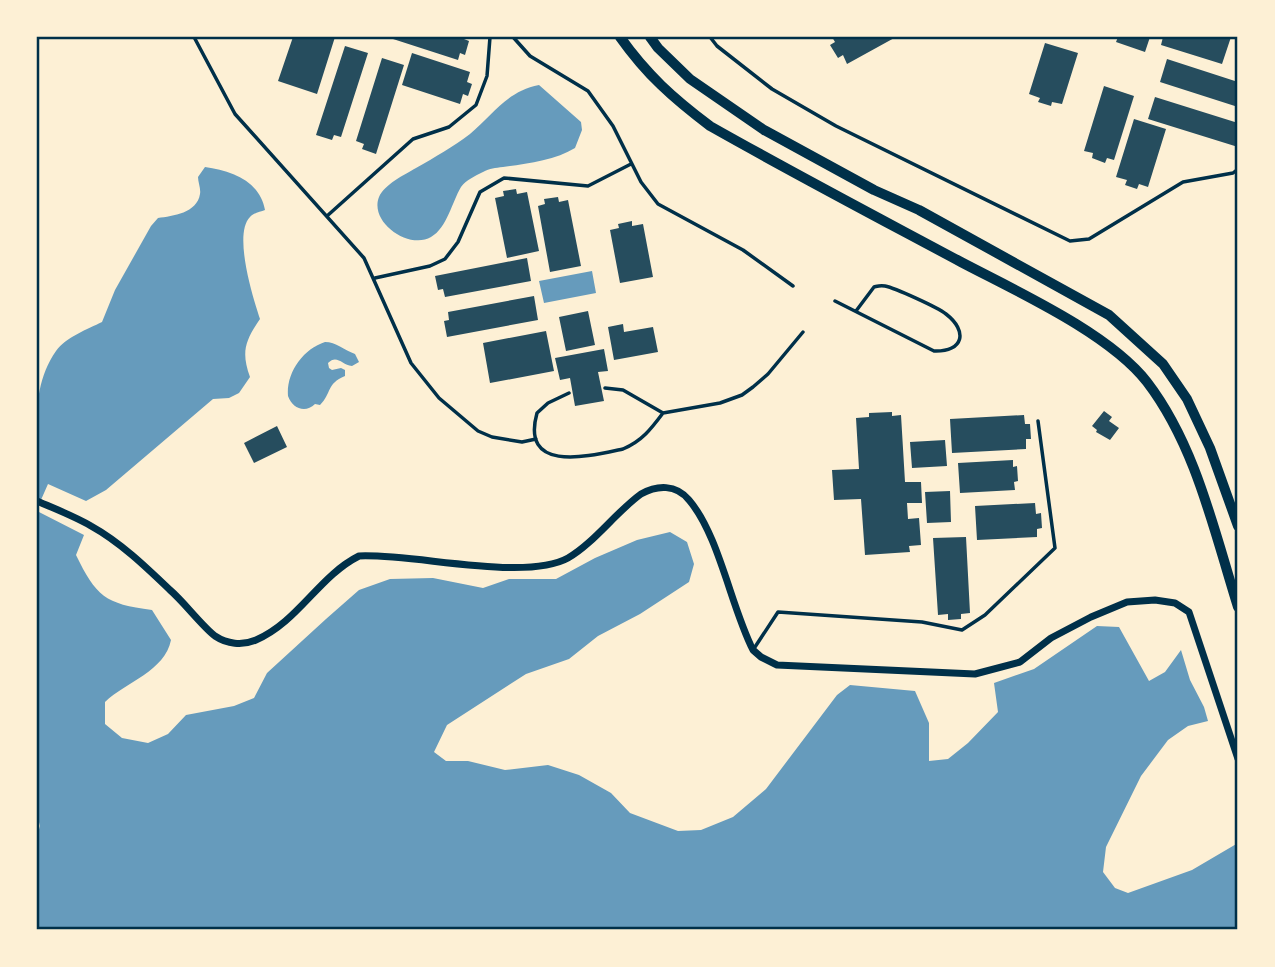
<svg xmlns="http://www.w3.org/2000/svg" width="1275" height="967" font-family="'Sofia Sans Condensed',sans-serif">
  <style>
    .water { fill: #669bbc }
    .building { fill: #264d5e }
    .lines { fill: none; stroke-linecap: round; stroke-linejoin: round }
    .service { stroke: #003049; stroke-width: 3.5 }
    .minor { stroke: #003049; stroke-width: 7 }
    .secondary { stroke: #003049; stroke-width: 10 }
    .neatline { fill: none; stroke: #003049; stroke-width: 2.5 }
  </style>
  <rect width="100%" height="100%" fill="#fdf0d5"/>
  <path class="water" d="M539 85 581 122 582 130 575 148C556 160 525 164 503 167 495 168 490 168 483 172 475 176 466 180 461 187 452 202 447 228 431 237 409 250 369 222 379 197 385 184 404 175 416 168 435 157 453 147 470 134 493 115 507 91 539 85Z
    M205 167C232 171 260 181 265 210 260 212 253 213 250 217 233 234 253 298 260 319 245 341 241 352 250 377L239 393 229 398 213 399 106 490 86 501 48 484 37 509 39 480 37 479C37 436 30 388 56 351 66 337 88 329 102 322L115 290 151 226 158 218C173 216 197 213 200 194 201 189 198 182 198 177Z
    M592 271 596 293 544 303 539 281Z
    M325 342C336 342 344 350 355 354L359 362 352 366C342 365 337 354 328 363L329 368 332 370 341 368 345 370V376C326 384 332 393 320 405L315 404C305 414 292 408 288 396 286 373 303 349 325 342Z
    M37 511 84 535 76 555C96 596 105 604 152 610L171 640C165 671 126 682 105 702V724L122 738 148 743 168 734 186 715 234 706 254 698 267 673 326 619 359 590 390 579 433 578 483 588 509 579H556L595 558 637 540 670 532 687 542 694 564 689 582 640 614 598 636 569 659 526 674 447 725 434 752 446 761H468L505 770 548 765 579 775 611 793 630 813 678 831 701 830 733 817 766 789 837 695 850 685 915 691 929 723V761L948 759 968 743 998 712 994 683 1034 669 1097 626 1119 627 1149 681 1165 672 1181 650 1190 680 1204 707 1208 721 1188 726 1168 740 1141 776 1106 847 1103 872 1115 888 1128 893 1192 870 1238 843 1237 930H37V836L40 826 37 814Z"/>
  <path class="building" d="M293 37H335L317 94 278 81Z
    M394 37H465L464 39 469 41 465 55 460 53 458 60 393 39Z
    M832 37H896L847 64 843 55 838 58 830 45 835 42Z
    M1118 37H1150L1145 52 1116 42Z
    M1163 37H1231L1222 64 1161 45Z
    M1045 43 1078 53 1062 104 1052 102 1051 106 1038 102 1040 98 1029 94Z
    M345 46 368 53 341 137 334 135 332 140 316 135Z
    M412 53 470 72 467 82 472 84 468 96 463 94 460 104 402 85Z
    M382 58 404 65 376 154 362 149 364 144 356 141Z
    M1167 59 1238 82V107L1160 82Z
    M1104 86 1134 96 1114 160 1107 158 1105 163 1092 158 1093 153 1084 151Z
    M1155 97 1238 123V147L1148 119Z
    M1134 119 1166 129 1148 187 1139 184 1137 189 1125 185 1127 180 1116 177Z
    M516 189 517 194 527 192 539 251 507 258 495 198 504 196 503 191Z
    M558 197 559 202 568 200 581 266 550 272 538 206 545 204 544 199Z
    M632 221V226L643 224 653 277 620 283 610 230 619 228 618 224Z
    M527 258 531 281 445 297 443 289 438 290 435 276Z
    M534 296 538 320 447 337 444 321 449 320 448 312Z
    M588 311 595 345 566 351 559 317Z
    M623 324 624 332 653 327 658 352 614 360 608 327Z
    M546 331 554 371 490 383 483 343Z
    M604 349 608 371 598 372 604 401 575 406 570 378 560 380 555 358Z
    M1104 411 1112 417 1109 421 1119 428 1110 440 1096 432 1097 430 1092 426Z
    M892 412V416L901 415 905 482H921L922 503H907L908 519 919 518 921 545 909 546 910 552 865 555 861 499 834 500 832 470 859 469 856 418 869 417V413Z
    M1024 415 1025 424H1030L1031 439H1026V449L952 453 950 419Z
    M277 426 287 447 254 463 244 443Z
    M945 440 947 466 912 468 910 442Z
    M1013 460V467L1017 466 1018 481 1014 482 1015 490 960 493 958 463Z
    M950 491 951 522 927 523 925 492Z
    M1035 503 1036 514 1041 513 1042 528 1037 529V537L977 540 975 506Z
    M966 537 970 613 961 614V619L948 620V614L938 615 933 538Z"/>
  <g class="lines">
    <path class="service" d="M194 37 235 114 364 258 411 363 439 398 478 431 492 437 522 442 536 439
      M513 37 530 56 588 91 613 126 641 182 658 204 743 250 793 286
      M710 37 717 46 772 89 836 126 1070 241 1089 239 1183 182 1233 173 1238 169
      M327 216 413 139 449 127 476 105 487 76 490 37
      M375 278 430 266 445 259 458 242 480 192 504 178 588 186 631 164
      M835 301 934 351C964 352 968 331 946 314 937 307 895 288 885 286 880 285 878 286 874 287L856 311
      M605 388 623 390 663 413 720 403 742 395 753 387 768 374 803 332
      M569 393 548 403 537 413C520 474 590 456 623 449 642 441 651 429 663 413
      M753 650 778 612 922 622 962 630 985 615 1055 548 1038 421"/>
    <path class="minor" d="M37 501C55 509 74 516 91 526 120 542 146 567 170 590 184 602 202 626 215 636 227 644 242 646 256 640 298 622 319 576 359 556 412 553 525 582 568 558 594 543 616 512 641 494 657 485 676 484 689 500 719 535 731 607 753 650L761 657 777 665 975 674 1020 662 1051 638 1091 617 1127 602 1155 600 1175 603 1189 612 1238 759"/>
    <path class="secondary" d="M620 37C647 75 673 98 710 126 793 173 877 217 961 262 1016 291 1109 333 1147 382 1196 446 1214 531 1238 607
      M650 37 658 48 690 79 764 130 874 190 919 210 1109 315 1163 364 1187 399 1210 448 1238 526"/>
  </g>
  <rect width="1275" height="967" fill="none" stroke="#fdf0d5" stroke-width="77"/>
  <rect x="38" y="38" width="1198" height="890" class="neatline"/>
</svg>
